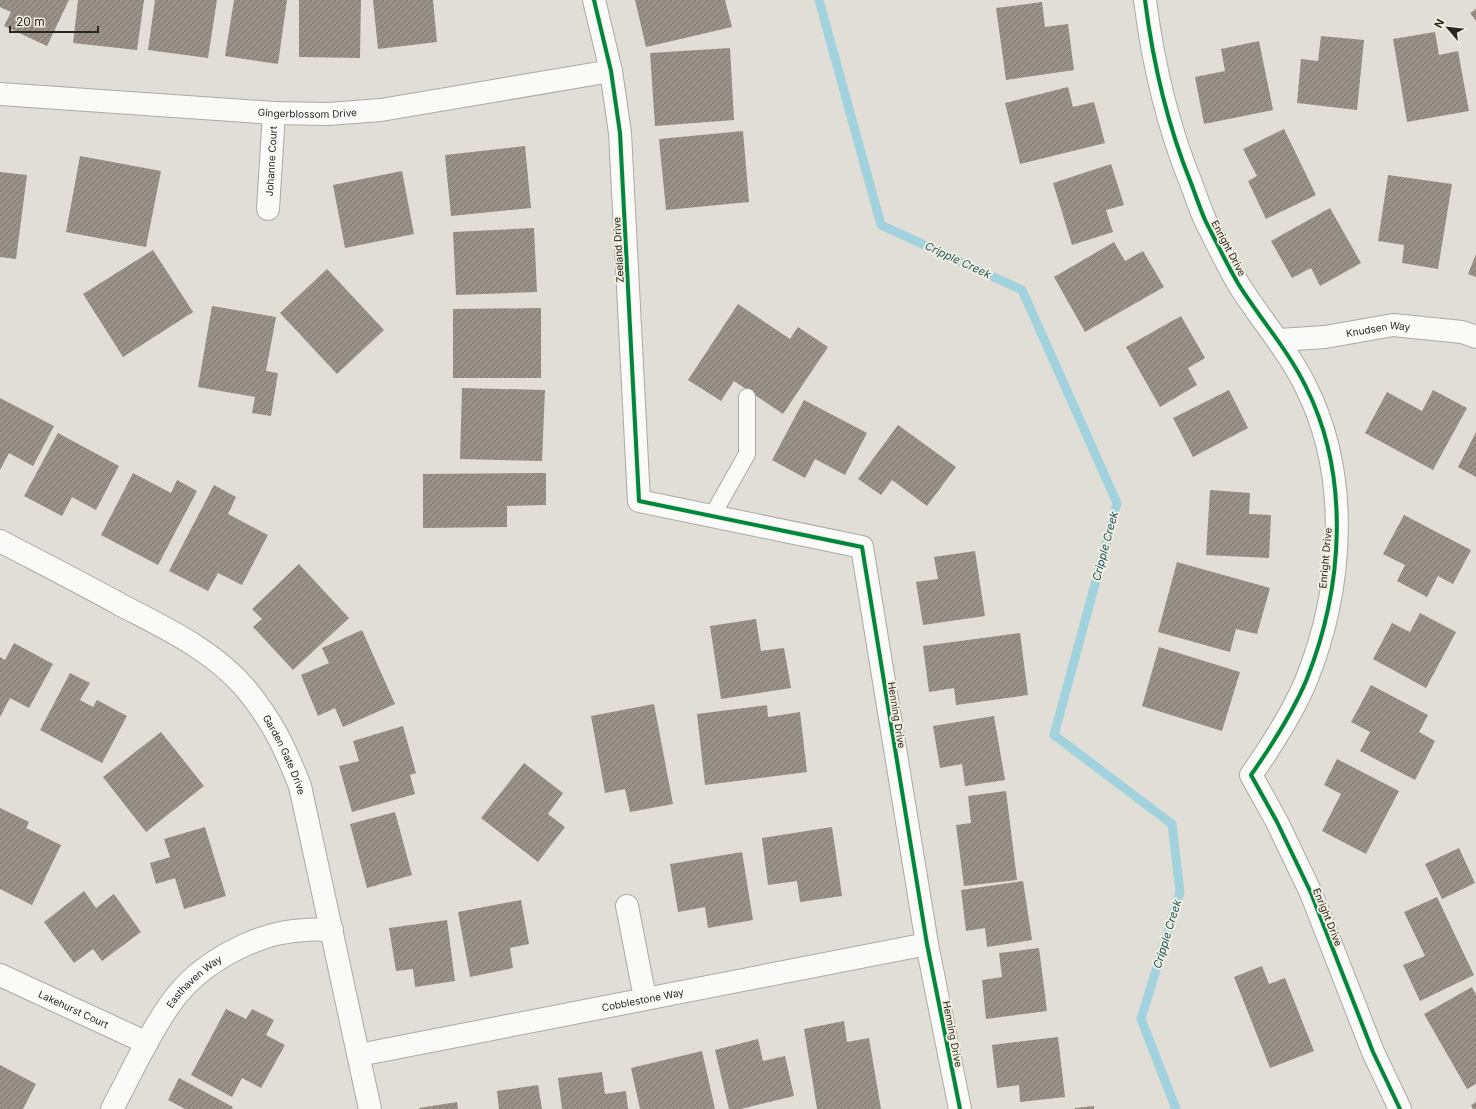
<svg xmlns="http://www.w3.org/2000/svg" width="1476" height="1109" font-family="Inter,sans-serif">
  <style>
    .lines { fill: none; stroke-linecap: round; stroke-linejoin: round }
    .stream { stroke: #a1d2dd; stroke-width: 9 }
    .building { fill: url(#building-hatch) }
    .service-casing { stroke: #aaa9a3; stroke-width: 18 }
    .minor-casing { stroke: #aaa9a3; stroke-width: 24 }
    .service { stroke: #fafaf9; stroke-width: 16 }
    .minor { stroke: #fafaf9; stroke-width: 22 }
    .cycleway-casing { stroke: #f1eee0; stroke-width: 6 }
    .cycleway { stroke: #00873e; stroke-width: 4 }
    .labels { text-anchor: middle; stroke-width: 4; stroke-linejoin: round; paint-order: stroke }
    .street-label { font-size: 10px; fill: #282621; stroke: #f1eee0 }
    .water-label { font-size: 11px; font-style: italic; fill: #165361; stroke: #f1eee0 }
  </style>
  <defs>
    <pattern id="building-hatch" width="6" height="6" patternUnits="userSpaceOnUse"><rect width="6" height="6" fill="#9a9188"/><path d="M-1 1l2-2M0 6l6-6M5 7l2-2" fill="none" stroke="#7e766f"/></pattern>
  </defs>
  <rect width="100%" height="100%" fill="#e0ded7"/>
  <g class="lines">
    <path class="stream" d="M819 0 881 225 1022 290 1117 503 1054 735 1172 824 1180 892 1141 1019 1176 1109"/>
  </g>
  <path class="building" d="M0 0H69L47 46 4 26 11 12 0 7Z
    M78 0H144L137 50 73 43Z
    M155 0H217L208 58 148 50Z
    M234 0H287L278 64 225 56Z
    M299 0H361L360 58 299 57Z
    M373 0H433L437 42 378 49Z
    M635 0H725L732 27 646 47Z
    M1042 2 1045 27 1068 24 1074 70 1006 80 996 8Z
    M1476 9V21L1470 13Z
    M1435 32 1439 55 1458 51 1469 111 1407 122 1393 39Z
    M1321 36 1364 40 1357 110 1297 103 1301 59 1318 61Z
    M1259 41 1273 110 1204 124 1195 77 1225 71 1221 49Z
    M730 48 734 120 655 126 650 53Z
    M1068 87 1073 107 1094 102 1105 143 1020 164 1005 103Z
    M1284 129 1316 195 1266 219 1248 181 1257 176 1243 149Z
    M743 131 749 202 666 210 659 139Z
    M525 146 531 208 451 216 445 155Z
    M80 156 161 171 146 247 66 232Z
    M1111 164 1124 205 1106 210 1113 232 1072 245 1053 183Z
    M402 171 414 234 345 248 333 185Z
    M0 172 27 175 16 259 0 257Z
    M1388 175 1452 184 1438 269 1402 263 1404 245 1378 241Z
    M1330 208 1361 263 1320 286 1311 268 1292 278 1271 241Z
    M534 228 537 292 456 295 453 232Z
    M1114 242 1125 261 1143 251 1164 287 1085 332 1054 277Z
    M153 250 193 312 123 357 83 294Z
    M1476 254V277L1468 274Z
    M327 269 384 330 337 374 280 313Z
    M738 304 790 339 798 327 828 347 783 414 734 381 721 401 688 380Z
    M212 306 276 317 266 371 278 373 271 416 252 413 255 397 198 387Z
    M541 308V378H453V309Z
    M1181 316 1205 358 1188 368 1197 385 1160 407 1126 347Z
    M462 388 545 390 542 461 460 459Z
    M1229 390 1248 428 1193 457 1173 418Z
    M1433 390 1467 408 1433 470 1365 433 1387 392 1422 411Z
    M0 398 54 426 33 466 9 453 0 470Z
    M804 400 867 433 845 475 815 459 805 478 772 460Z
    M898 425 956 467 927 506 892 480 881 495 858 479Z
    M1476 432V477L1458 467Z
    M58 433 119 466 96 510 72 497 62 516 24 496Z
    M133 473 171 493 177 480 197 491 158 565 101 535Z
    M546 473V505L507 506V527L423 528V474Z
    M214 485 236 497 228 514 268 535 242 585 218 573 208 591 169 571Z
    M1210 490 1250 493 1249 514 1271 515 1269 558 1206 555Z
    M1404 515 1471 550 1453 584 1438 576 1427 597 1397 581 1405 565 1383 554Z
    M975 551 985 616 923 625 916 582 938 579 934 557Z
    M1177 562 1270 588 1257 634 1236 629 1230 652 1158 632Z
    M299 564 349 618 293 670 253 627 262 619 252 609Z
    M1420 613 1456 632 1426 688 1373 659 1392 623 1410 632Z
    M756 619 761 651 784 648 791 688 721 699 710 626Z
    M362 630 395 704 343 727 335 708 318 716 301 675 329 663 322 648Z
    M1020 633 1028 695 956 705 954 688 929 692 923 646Z
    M14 643 53 664 29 708 10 698 0 717V657L5 660Z
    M1159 647 1240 672 1222 731 1142 706Z
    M70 673 90 683 80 700 93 707 97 700 127 716 102 763 40 730Z
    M1371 685 1428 715 1419 732 1435 741 1415 780 1360 751 1370 732 1351 722Z
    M654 704 673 804 630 812 625 789 605 793 591 716Z
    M767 705 768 717 800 712 807 772 705 785 697 714Z
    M994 716 1005 780 965 786 962 764 940 768 933 726Z
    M403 726 416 773 410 775 415 794 352 812 339 766 359 761 353 741Z
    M161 732 204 786 146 832 103 777Z
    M1337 759 1399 791 1366 854 1322 831 1341 794 1324 785Z
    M524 763 563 793 548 814 565 827 538 862 481 818Z
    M1006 791 1017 880 964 886 956 825 971 823 968 796Z
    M0 808 29 822 26 828 61 845 32 905 0 889Z
    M395 812 412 875 367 888 350 824Z
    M205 827 226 896 184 909 175 878 156 884 150 863 170 857 164 839Z
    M832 827 842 896 800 902 797 881 768 885 762 838Z
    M1459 848 1475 883 1442 899 1425 864Z
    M742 852 753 920 708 928 705 907 678 912 670 864Z
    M1023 881 1032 940 987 947 985 928 966 931 961 890Z
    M84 891 96 908 114 894 141 932 102 961 93 949 74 963 44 922Z
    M1437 897 1474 975 1420 1001 1403 965 1425 956 1404 912Z
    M521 900 529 944 510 948 513 968 470 977 458 912Z
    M447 920 455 981 415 987 413 969 396 971 389 928Z
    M1039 948 1047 1011 986 1019 982 980 1002 977 999 953Z
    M1262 966 1269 984 1285 978 1314 1051 1270 1068 1234 977Z
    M1472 987 1476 995V1084L1467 1089 1424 1014Z
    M226 1009 246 1019 252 1009 274 1020 266 1035 285 1045 261 1088 242 1078 232 1097 191 1075Z
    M844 1021 847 1042 869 1038 881 1109H817L804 1029Z
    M1058 1037 1065 1097 1020 1102 1019 1085 997 1088 992 1045Z
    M758 1039 763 1061 785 1056 794 1096 741 1109H729L715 1050Z
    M702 1051 715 1109H640L631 1068Z
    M0 1065 36 1084 23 1109H0Z
    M602 1072 605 1094 626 1091 628 1109H562L558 1078Z
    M179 1078 233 1107 232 1109H185L168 1100Z
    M538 1085 542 1109H499L497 1091Z
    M457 1102 458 1109H419V1108Z
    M1476 1102V1109H1473L1471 1105Z
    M1094 1106V1109H1075V1108Z"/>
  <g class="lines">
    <g class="service-casing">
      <path id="service" d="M712 516 747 454V397"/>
    </g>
    <g class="minor-casing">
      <g id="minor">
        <path d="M594 0 611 71 620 133 639 501 862 547 927 944 960 1109"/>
        <path d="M1145 0C1153 63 1167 124 1191 183 1196 196 1200 209 1206 222 1217 243 1227 265 1239 285 1261 320 1288 350 1306 387 1351 477 1343 589 1306 681 1292 714 1272 745 1251 775L1277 822 1311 893 1373 1052 1400 1109"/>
        <path id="s1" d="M0 94 274 113 328 114 381 110 611 71"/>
        <path id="s2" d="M268 209 274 113"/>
        <path id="s3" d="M1279 340 1325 337 1393 325 1462 332 1476 337"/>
        <path id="s4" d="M0 541C40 562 81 583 121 605 165 628 213 650 246 689 273 722 285 748 300 786L370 1109"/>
        <path d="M627 906 645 998"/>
        <path id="s5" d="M0 975 147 1043"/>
        <path id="s6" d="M359 1055 927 944"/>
        <path id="s7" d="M112 1109C131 1074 148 1035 171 1003 199 963 256 932 305 930 314 929 323 930 332 930"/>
      </g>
    </g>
    <use href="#service" class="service"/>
    <use href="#minor" class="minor"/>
    <g class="cycleway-casing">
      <path id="cycleway" d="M594 0 611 71 620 133 639 501 862 547 927 944 960 1109
        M1145 0C1153 63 1167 124 1191 183 1196 196 1200 209 1206 222 1217 243 1227 265 1239 285 1261 320 1288 350 1306 387 1351 477 1343 589 1306 681 1292 714 1272 745 1251 775L1277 822 1311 893 1373 1052 1400 1109"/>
    </g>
    <use href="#cycleway" class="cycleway"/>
  </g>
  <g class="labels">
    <g class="street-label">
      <text dy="4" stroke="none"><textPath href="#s1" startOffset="308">Gingerblossom Drive</textPath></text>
      <text dy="4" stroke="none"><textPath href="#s2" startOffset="48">Johanne Court</textPath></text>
      <text transform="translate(1229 248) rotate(62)" y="4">Enright Drive</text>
      <text transform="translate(618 250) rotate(-93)" y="4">Zeeland Drive</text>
      <text dy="4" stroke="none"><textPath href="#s3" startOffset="100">Knudsen Way</textPath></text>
      <text transform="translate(1325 558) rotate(-85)" y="4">Enright Drive</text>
      <text transform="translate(897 715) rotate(81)" y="4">Henning Drive</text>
      <text dy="4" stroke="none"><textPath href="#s4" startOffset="365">Garden Gate Drive</textPath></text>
      <text transform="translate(1328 917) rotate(68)" y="4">Enright Drive</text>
      <text dy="4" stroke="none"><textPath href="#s7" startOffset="153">Easthaven Way</textPath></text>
      <text dy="4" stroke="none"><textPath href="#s6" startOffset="289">Cobblestone Way</textPath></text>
      <text dy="4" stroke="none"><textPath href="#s5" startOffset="81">Lakehurst Court</textPath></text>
      <text transform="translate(953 1034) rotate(79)" y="4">Henning Drive</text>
    </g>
    <g class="water-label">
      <text transform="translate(958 260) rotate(25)" y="4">Cripple Creek</text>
      <text transform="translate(1105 546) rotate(-75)" y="4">Cripple Creek</text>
      <text transform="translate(1167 934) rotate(-73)" y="4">Cripple Creek</text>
    </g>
  </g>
  <g transform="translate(1448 28) rotate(298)" stroke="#f1eee0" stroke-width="3" paint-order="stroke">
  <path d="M0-3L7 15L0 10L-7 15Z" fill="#282621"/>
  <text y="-6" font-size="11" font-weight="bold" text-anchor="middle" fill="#282621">N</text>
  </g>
  <path d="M10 26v6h88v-6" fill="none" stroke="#282621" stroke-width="2"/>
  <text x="16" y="26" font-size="12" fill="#282621" stroke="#f1eee0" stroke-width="3" paint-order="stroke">20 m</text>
</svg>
